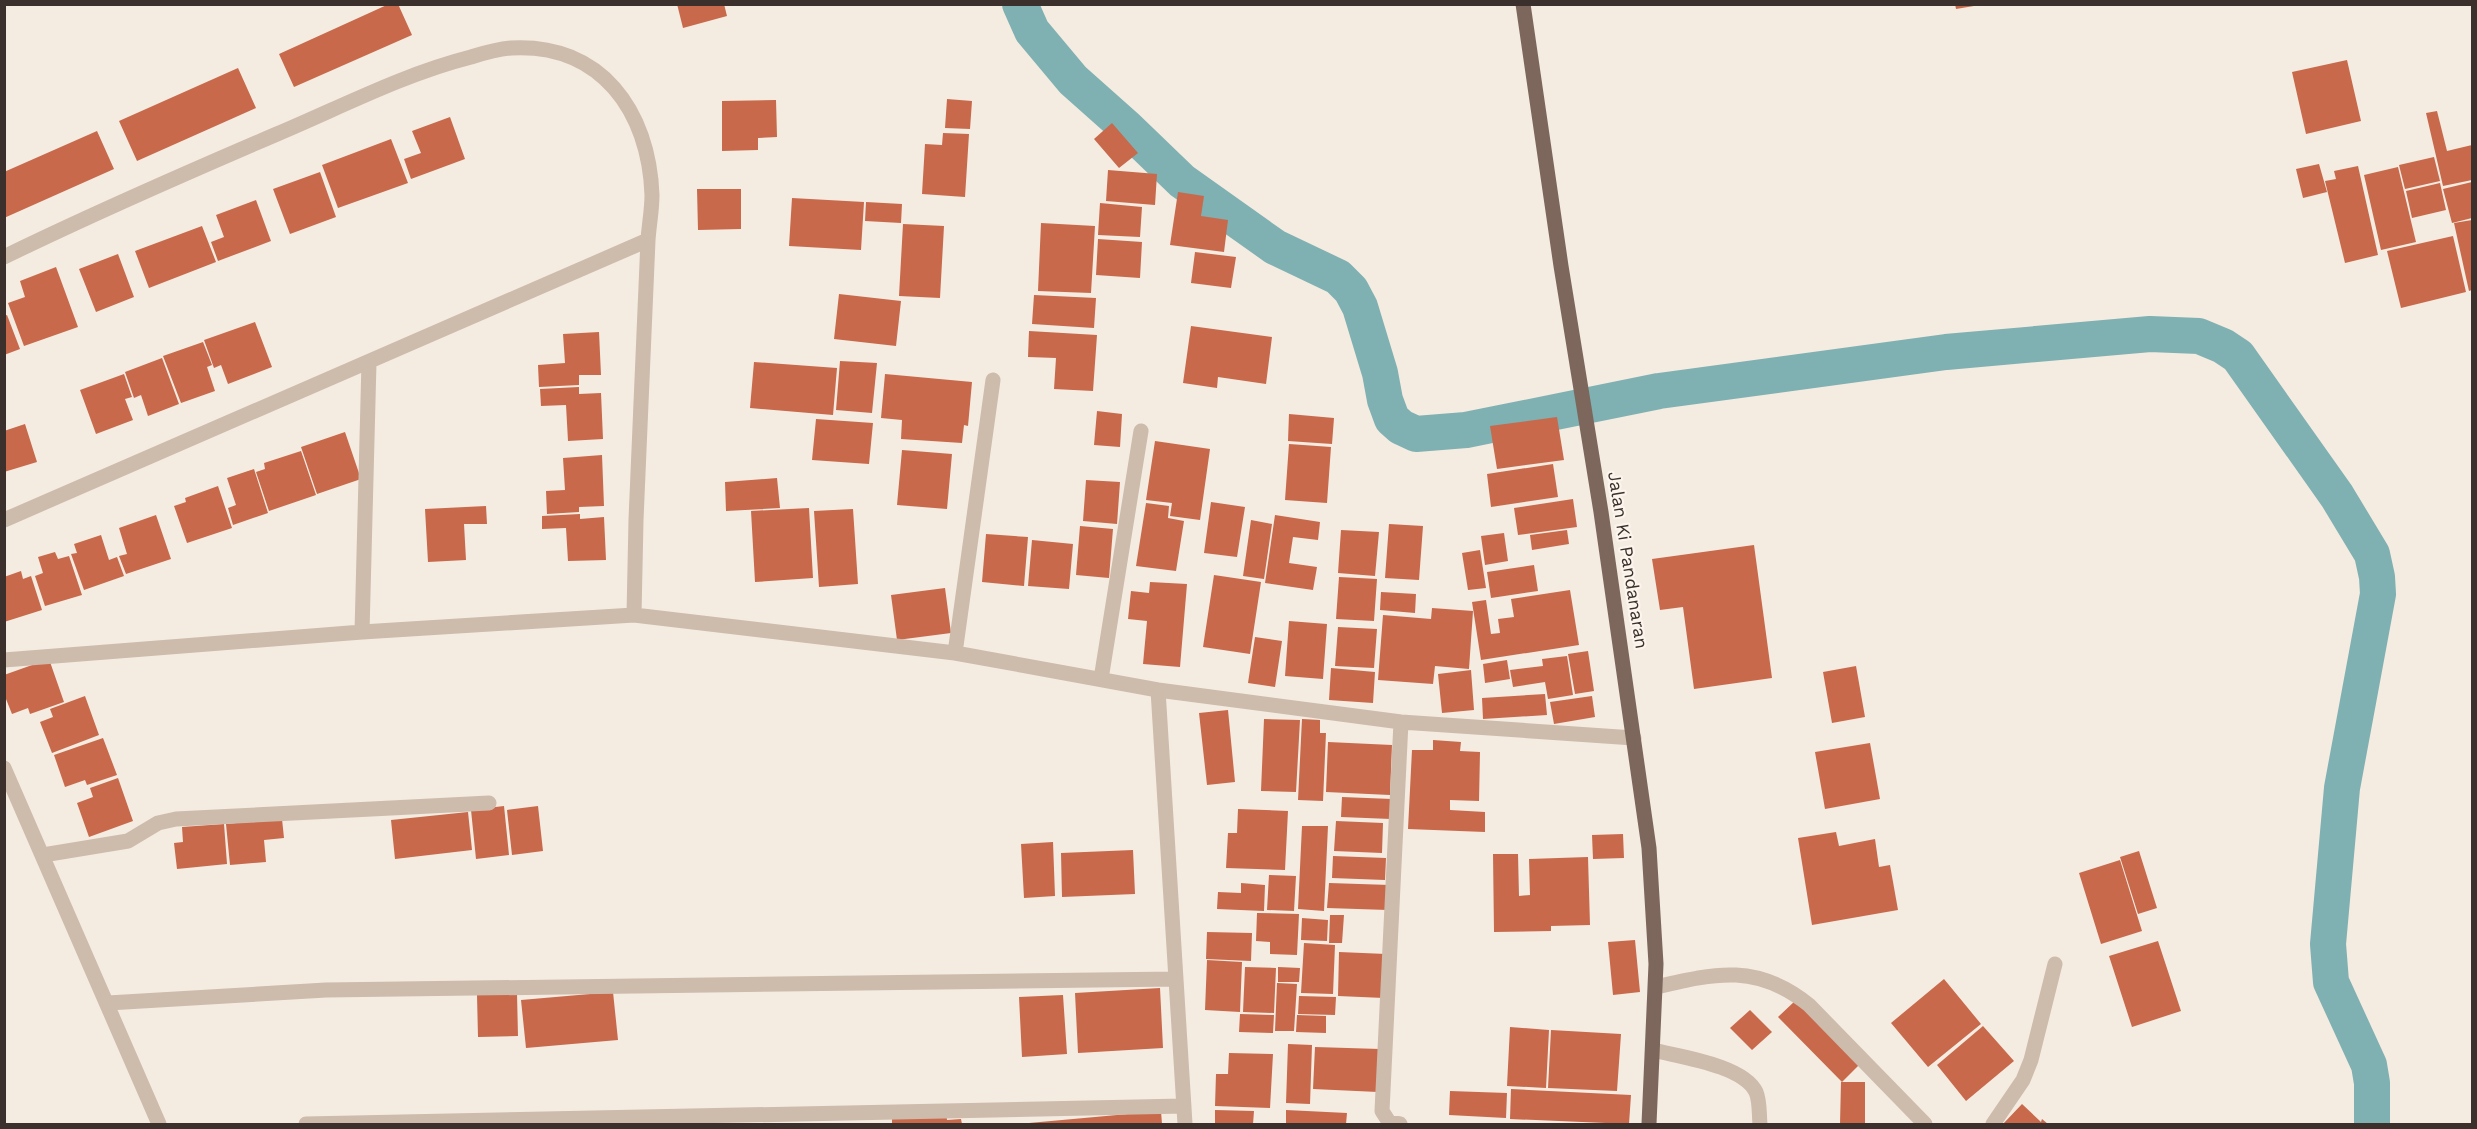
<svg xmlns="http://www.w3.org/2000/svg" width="2477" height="1129" font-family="'Work Sans',sans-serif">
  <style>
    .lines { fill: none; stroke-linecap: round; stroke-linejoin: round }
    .canal { stroke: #7fb0b2; stroke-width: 36 }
    .building { fill: #c8694b }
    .minor { stroke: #cdbbac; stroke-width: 15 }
    .major { stroke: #7d675c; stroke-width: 15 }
    .labels { text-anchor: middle; stroke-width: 4.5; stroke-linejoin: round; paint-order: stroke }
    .street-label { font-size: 18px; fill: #3b302b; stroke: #fbf5ee }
  </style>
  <rect width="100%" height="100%" fill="#f4ebe1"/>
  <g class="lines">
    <path class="canal" d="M1020 4 1032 31 1073 80 1127 128 1182 181 1275 247 1338 277 1351 290 1360 307 1380 373 1385 400 1392 419 1401 427 1416 434 1466 430 1659 391 1946 352 2150 334 2199 336 2223 346 2238 356 2337 496 2372 554 2377 577 2378 594 2342 788 2328 944 2331 982 2369 1065 2372 1083V1124"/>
  </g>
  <path class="building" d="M389 4H398L412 35 294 87 279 54Z
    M677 4H724L727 16 683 28Z
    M1955 4H1974V6L1956 9Z
    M2347 60 2361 121 2306 134 2292 72Z
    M238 68 256 108 137 161 119 121Z
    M947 99 972 101 970 129 945 128Z
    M776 100 777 137 758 138V150L722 151V101Z
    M2437 111 2447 151 2472 145V180L2443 186 2426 113Z
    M450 117 465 159 411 179 404 159 421 153 412 131Z
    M1112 123 1138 153 1119 168 1094 139Z
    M97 131 114 169 4 218V172Z
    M943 133 969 134 965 197 922 194 925 144 942 145Z
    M391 139 408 183 338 208 322 165Z
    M2434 157 2440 181 2405 189 2399 165Z
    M2319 164 2327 192 2303 198 2296 169Z
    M2358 166 2378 255 2345 263 2325 181 2336 179 2334 171Z
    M2398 167 2416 242 2381 250 2364 175Z
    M1108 170 1157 174 1155 205 1106 201Z
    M320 172 336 217 290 234 273 189Z
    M2472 182V218L2452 223 2443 189Z
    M2440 183 2446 210 2412 218 2406 191Z
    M697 189H741V229L698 230Z
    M1178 192 1204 196 1201 216 1228 220 1224 252 1170 245Z
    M792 198 864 202 861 250 789 246Z
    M256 200 271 241 218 261 211 242 224 237 216 215Z
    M866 202 902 204 901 223 865 221Z
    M1100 203 1142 207 1140 237 1098 235Z
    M2472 220V290L2469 291 2454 223Z
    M1041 223 1095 226 1091 293 1038 291Z
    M903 224 944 226 940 298 899 296Z
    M202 226 216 262 149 288 135 251Z
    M2453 236 2466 292 2401 308 2387 251Z
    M1098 239 1142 242 1140 278 1096 275Z
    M1195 252 1236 257 1231 288 1191 283Z
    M118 254 134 297 96 312 79 269Z
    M56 267 78 327 24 346 8 303 25 297 20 281Z
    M839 294 901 301 896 346 834 339Z
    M1034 295 1096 298 1094 328 1032 324Z
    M7 315 20 349 4 355V316Z
    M255 322 272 367 228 384 221 365 214 368 204 340Z
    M1191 326 1272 337 1266 384 1218 377 1217 388 1183 383Z
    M1029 331 1097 335 1093 391 1054 389 1056 358 1028 357Z
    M599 332 601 375H579V385L539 387 538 365 565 363 563 334Z
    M203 342 212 365 207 367 215 391 181 403 163 356Z
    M162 358 179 404 148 416 141 395 134 398 125 372Z
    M840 361 877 363 872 413 836 410Z
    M754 362 837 368 833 415 750 408Z
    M124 374 132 397 125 399 133 420 96 434 80 390Z
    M885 374 972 382 968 426 964 425 962 443 901 439 902 420 881 418Z
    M579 387V394L601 393 603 439 568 441 566 405 541 406 540 389Z
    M1097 411 1122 414 1120 447 1094 445Z
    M1289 414 1334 418 1332 444 1288 441Z
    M1557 417 1564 460 1497 469 1490 426Z
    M816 419 873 423 869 464 812 460Z
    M25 424 37 462 4 472V431Z
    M345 432 361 479 317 494 301 447Z
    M1155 441 1210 449 1200 520 1170 516 1172 503 1146 500Z
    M1289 444 1331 447 1327 503 1285 500Z
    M902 450 952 454 947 509 897 505Z
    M301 451 316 495 269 511 256 472 265 469 264 463Z
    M602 455 604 506 579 507V512L547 514 546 491 565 490 563 458Z
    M1553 464 1558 497 1491 507 1487 474Z
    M254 469 268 513 233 525 228 508 236 505 227 478Z
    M777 478 780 508 726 511 725 482Z
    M1086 480 1120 482 1117 524 1083 521Z
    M218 486 232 528 187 543 174 506 186 502 185 498Z
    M1573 499 1577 527 1518 535 1514 508Z
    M1211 502 1245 507 1237 557 1204 553Z
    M1146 503 1169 506 1168 518 1184 521 1176 571 1136 566Z
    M486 506 487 524H464L466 560 428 562 425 509Z
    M809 508 813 578 755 582 751 511Z
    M853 509 858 584 819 587 814 511Z
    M580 514V519L604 517 606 560 568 561 566 528 542 529V516Z
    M156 515 171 559 126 574 119 556 127 554 119 528Z
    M1275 515 1320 522 1318 540 1293 537 1289 563 1317 567 1313 590 1265 583Z
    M1251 520 1272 524 1264 579 1243 576Z
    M1389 524 1423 526 1419 580 1385 578Z
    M1080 526 1113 529 1109 578 1076 575Z
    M1341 530 1379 532 1375 576 1338 573Z
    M1567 530 1569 544 1532 550 1530 535Z
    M1504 533 1508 561 1485 565 1481 536Z
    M986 534 1028 537 1024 586 982 582Z
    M101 535 109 560 117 557 124 576 84 590 71 554 77 553 74 544Z
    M1032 540 1073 544 1069 589 1028 586Z
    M1754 545 1772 678 1694 689 1683 607 1660 610 1652 559Z
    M1480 550 1486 588 1468 590 1462 553Z
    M55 552 58 559 69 556 82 595 45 606 35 576 43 573 38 557Z
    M1534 565 1538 591 1491 598 1487 572Z
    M21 571 23 579 31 576 42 610 4 622V577Z
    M1214 575 1261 582 1250 654 1203 647Z
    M1339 577 1377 579 1374 621 1336 619Z
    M1150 582 1187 584 1180 667 1143 664 1147 621 1128 619 1131 591 1149 593Z
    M945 588 951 633 897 640 891 595Z
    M1570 590 1579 645 1481 660 1472 602 1486 600 1491 634 1500 633 1498 619 1514 617 1511 599Z
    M1381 592 1416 594 1415 613 1380 610Z
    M1432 608 1473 611 1469 669 1435 666 1433 684 1378 680 1383 615 1431 619Z
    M1289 621 1327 624 1323 679 1285 676Z
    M1338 627 1377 629 1374 668 1335 666Z
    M1255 637 1282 641 1275 687 1248 683Z
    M1588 651 1594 691 1575 694 1568 654Z
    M1567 656 1573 695 1548 699 1545 682 1513 687 1510 670 1543 666 1542 659Z
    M49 659 64 702 30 714 28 708 12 714 4 694V675Z
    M1507 660 1510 679 1485 683 1483 664Z
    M1856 666 1865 717 1832 723 1823 672Z
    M1331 668 1375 672 1373 703 1329 700Z
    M1471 670 1474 710 1442 713 1438 674Z
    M1545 694 1547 715 1483 719 1482 698Z
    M85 696 99 735 52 753 40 722 53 717 50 709Z
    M1592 696 1595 717 1554 724 1550 702Z
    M1228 710 1235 782 1207 785 1199 713Z
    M1264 719 1300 720 1296 792 1261 791Z
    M1302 719 1320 720V733H1326L1323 801 1298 800Z
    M103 738 117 775 87 785 85 780 65 787 54 755Z
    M1433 740 1461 742 1460 751 1480 752 1479 801 1450 800V810L1485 812V832L1408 829 1412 750H1433Z
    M1328 742 1392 745 1390 795 1326 792Z
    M1870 743 1880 799 1825 809 1815 752Z
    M118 778 133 821 89 837 77 803 93 797 90 788Z
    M1342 797 1392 799 1391 819 1341 817Z
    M504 806 509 855 476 859 471 810Z
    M538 806 543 851 512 855 507 810Z
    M1238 809 1288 811 1285 870 1226 868 1228 833H1237Z
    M468 812 472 850 395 859 391 820Z
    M282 819 284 838 264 840 266 862 230 865 226 824Z
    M1336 821 1383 823 1382 853 1334 851Z
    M224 824 227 864 177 869 174 843 183 842 182 827Z
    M1302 826H1328L1324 911 1298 909Z
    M1836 832 1839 846 1875 839 1879 867 1890 865 1898 910 1812 925 1798 838Z
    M1623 834 1624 858 1593 859 1592 835Z
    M1053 842 1055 896 1024 898 1021 844Z
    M1133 850 1135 894 1062 897 1061 853Z
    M2139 851 2157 908 2138 914 2120 857Z
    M1493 854H1518L1519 896 1530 895 1529 859 1588 857 1590 925 1551 926V931L1494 932Z
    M1333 856 1386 858 1385 880 1332 878Z
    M2120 860 2142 931 2101 944 2079 873Z
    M1269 875 1296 876 1294 911 1267 910Z
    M1241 883 1265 885 1264 911 1217 909 1218 892 1241 893Z
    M1329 883 1390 885 1388 910 1327 908Z
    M1257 913 1299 914 1297 955 1270 954V942L1256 941Z
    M1330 915H1344L1342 943H1329Z
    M1302 918 1328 920 1327 941 1301 940Z
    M1207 932 1252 933 1251 961 1206 959Z
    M1635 940 1640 992 1613 995 1608 942Z
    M2158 941 2181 1011 2132 1027 2109 956Z
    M1304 943 1335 945 1333 994 1301 993Z
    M1339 952 1386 954 1384 998 1338 996Z
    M1207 960 1242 962 1240 1012 1205 1010Z
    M1245 967 1276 968 1274 1013 1243 1012Z
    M1278 967 1300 968 1299 982H1278Z
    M1944 979 1981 1024 1928 1067 1891 1023Z
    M1277 983 1297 984 1294 1031H1275Z
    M1160 988 1163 1048 1078 1053 1075 993Z
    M613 992 618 1040 526 1048 521 1000Z
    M517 994 518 1036 478 1037 477 995Z
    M1063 995 1067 1054 1022 1057 1019 997Z
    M1299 996 1336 997 1335 1015 1298 1014Z
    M1796 1000 1860 1064 1842 1082 1778 1017Z
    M1750 1010 1772 1032 1752 1050 1730 1028Z
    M1240 1014 1274 1015 1273 1033 1239 1032Z
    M1297 1015 1326 1016V1033L1296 1032Z
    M1983 1026 2014 1061 1966 1101 1937 1065Z
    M1510 1027 1549 1030 1546 1088 1507 1086Z
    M1551 1030 1621 1034 1617 1091 1548 1088Z
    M1288 1044 1312 1045 1310 1104 1286 1103Z
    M1315 1047 1380 1049 1378 1092 1313 1089Z
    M1229 1053 1273 1054 1270 1108 1215 1106 1216 1074H1228Z
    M1841 1082H1865V1124H1840Z
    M1511 1089 1631 1095 1629 1124 1510 1119Z
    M1450 1091 1507 1093 1506 1118 1449 1115Z
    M2022 1104 2041 1122 2042 1119 2048 1124H2003Z
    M1215 1110 1254 1111 1253 1124H1215Z
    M1286 1110 1347 1113 1346 1124H1286Z
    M1161 1111 1162 1124H1029V1123Z
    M946 1112 947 1120 961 1119 962 1124H892V1114Z"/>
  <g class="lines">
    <path class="minor" d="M4 257C94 213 186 173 277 134 341 107 404 74 471 57 484 53 497 49 511 48 601 43 649 111 652 195 652 210 649 225 648 240L636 520 634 615 955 653 1158 690 1401 722 1634 738
      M4 520 648 240
      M362 632 369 362
      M955 653 993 380
      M4 660 362 632 634 615
      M1101 679 1141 431
      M1158 690 1185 1124
      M4 768 159 1124
      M43 855 128 841 158 823 176 819 489 803
      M1656 987C1716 973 1757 963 1809 1005L1925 1124
      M108 1003 326 990 1176 979
      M1653 1050C1680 1057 1743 1065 1756 1092 1760 1101 1759 1115 1760 1124
      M306 1124 1184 1106
      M1400 1124 1389 1122 1382 1111 1401 722
      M1993 1124 2023 1080 2031 1060 2055 964"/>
    <path class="major" d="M1523 4 1561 266 1601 512 1649 848 1656 964 1649 1124"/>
  </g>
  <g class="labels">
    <g class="street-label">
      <text transform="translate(1628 560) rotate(81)" y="6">Jalan Ki Pandanaran</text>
    </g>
  </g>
  <rect width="2477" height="1129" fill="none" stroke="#3b302b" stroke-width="12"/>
</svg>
